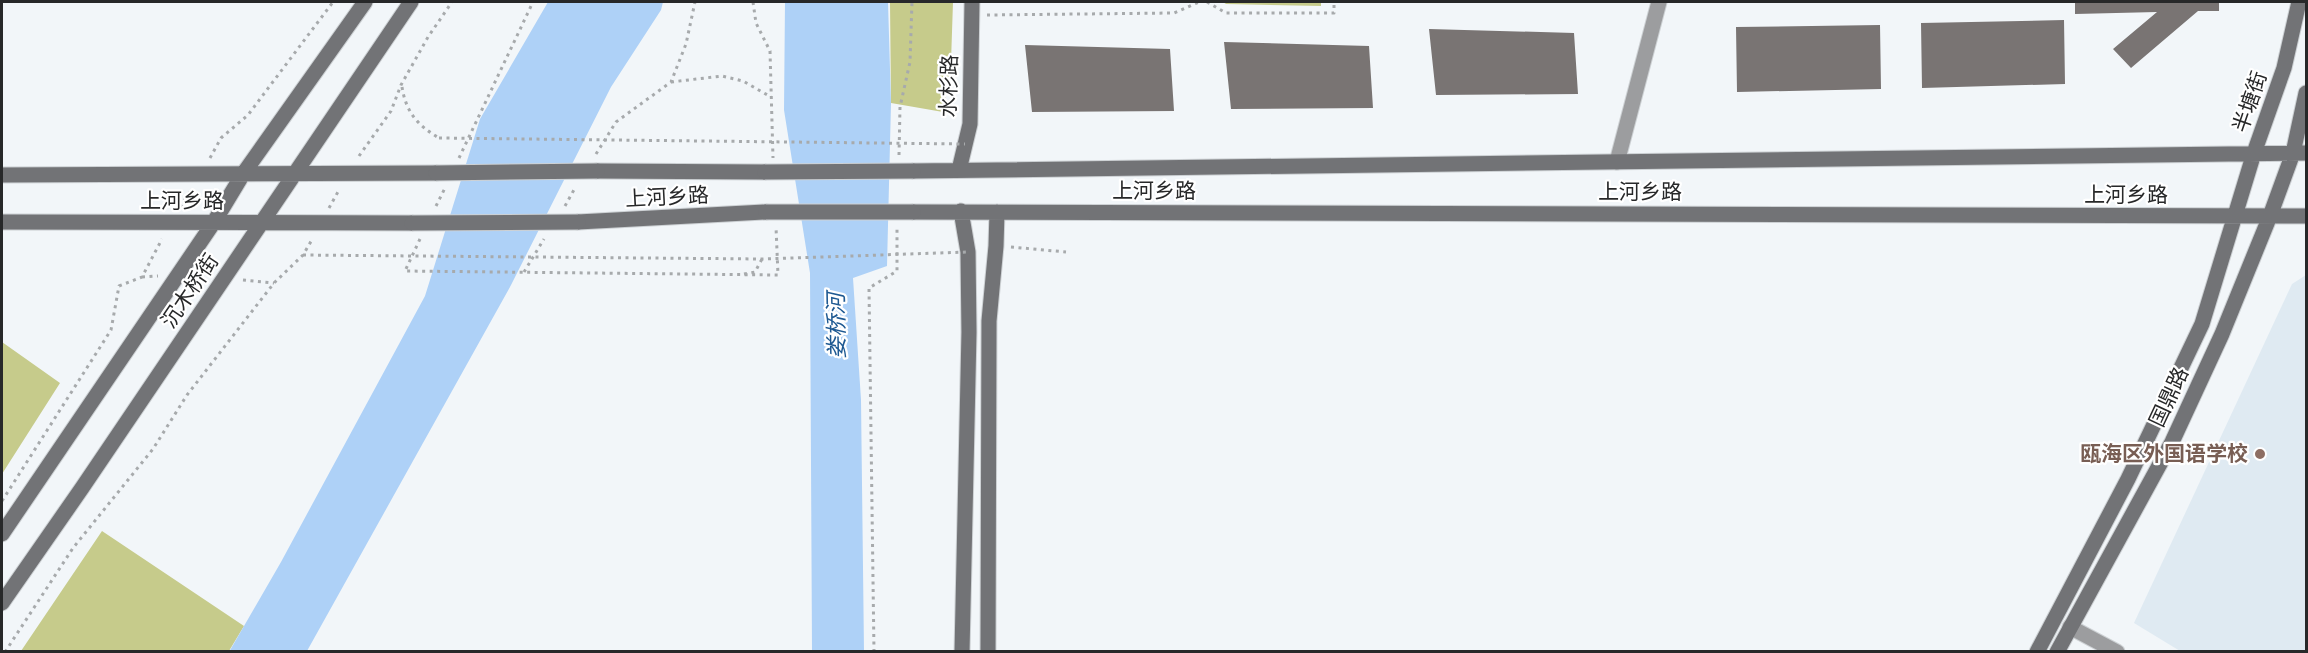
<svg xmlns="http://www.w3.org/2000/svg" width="2308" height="653" font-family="'Alegreya Sans','Noto Sans SC',sans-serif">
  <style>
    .built { fill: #dfeaf2 }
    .green { fill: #c6cb8b }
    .water { fill: #aed1f7 }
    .building { fill: #797473 }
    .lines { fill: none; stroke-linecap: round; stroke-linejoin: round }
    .street-casing { stroke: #cdd1d4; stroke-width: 17 }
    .secondary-casing { stroke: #cdd1d4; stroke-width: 17 }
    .path { stroke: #a7aaac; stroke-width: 3; stroke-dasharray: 3 4.5; stroke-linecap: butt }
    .street { stroke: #9c9d9f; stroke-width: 15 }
    .secondary { stroke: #727376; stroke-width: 15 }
    .secondary-bridge-casing { stroke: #cdd1d4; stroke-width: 17; stroke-linecap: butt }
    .path-bridge { stroke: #a7aaac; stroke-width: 3; stroke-dasharray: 3 4.5; stroke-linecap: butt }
    .secondary-bridge { stroke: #727376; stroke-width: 15 }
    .education-dot { fill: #8d6e63; stroke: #fff; stroke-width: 2 }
    .labels { text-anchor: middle; stroke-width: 4.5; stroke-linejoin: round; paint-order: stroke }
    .street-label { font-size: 21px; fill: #272829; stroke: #fff }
    .education-label { font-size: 21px; font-weight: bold; fill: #785e54; stroke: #fff; text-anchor: end }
    .water-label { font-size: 22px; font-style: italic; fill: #1e5992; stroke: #fff }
  </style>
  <rect width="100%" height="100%" fill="#f2f6f9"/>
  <path class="built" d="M2306 275V651H2180L2134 623 2292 284Z"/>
  <path class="green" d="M890 2H953L951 62 943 112 891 103Z
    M1223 2H1321V6L1226 4Z
    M2 342 60 383 2 474Z
    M102 531 244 626 229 651H21Z"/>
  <path class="water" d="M548 2H663L661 10 611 87 510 287 307 651 229 652 281 562 425 296 480 119Z
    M785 2H888L891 103 887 266 853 278 861 400 864 651H812L810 273 784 110Z"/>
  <path class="building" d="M2075 2H2219V11H2198L2131 68 2113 49 2157 12 2075 14Z
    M2064 20 2065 84 1922 88 1921 23Z
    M1880 25 1881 89 1737 92 1736 27Z
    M1429 29 1574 33 1578 94 1436 95Z
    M1224 42 1369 46 1373 108 1231 109Z
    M1025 45 1170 49 1174 111 1032 112Z"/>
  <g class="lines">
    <g class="street-casing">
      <path id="street" d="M1617 162 1659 2
        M2070 627 2117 652"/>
    </g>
    <g class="secondary-casing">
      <path id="secondary" d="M959 170 970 124 972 2
        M597 171 765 172
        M913 171 2306 153
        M2 175 436 173
        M961 211 968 252 969 332 962 652
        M913 212 2306 216
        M2 222 412 223
        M578 222 766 212
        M2 534 214 222 243 174 365 2
        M2 603 82 488 411 2
        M988 652 989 321 996 246 997 212
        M2037 652 2128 479 2202 324 2254 153 2284 68 2299 2
        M2057 652 2172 442 2222 334 2270 216 2293 153 2306 93"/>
    </g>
    <path class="path" d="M753 2 756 23 770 51 773 158
      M1207 2 1226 13H1334V2
      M987 15 1174 13 1199 2
      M671 82 722 76 743 81 771 97
      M402 87C406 112 417 125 439 138
      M596 154 616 122 671 82 686 44 695 2
      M899 155 900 107 910 62 912 2
      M359 156 391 111 401 85 428 37 452 2
      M210 158 221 138 248 115 333 2
      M459 158 533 2
      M436 206 445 188
      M565 206 575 188
      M180 207 191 190
      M329 208 339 190
      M420 239 405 271 778 275 776 227
      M1011 247 1066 252
      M524 272 544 239
      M744 274 755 272 762 259
      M142 277 158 276
      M243 280 274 283
      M2 501 111 330 119 286 142 277 162 239
      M5 652 73 548 153 449 187 395 274 283 303 255 313 238
      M874 652 869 288 897 271V228"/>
    <use href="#street" class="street"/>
    <use href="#secondary" class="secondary"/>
    <g class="secondary-bridge-casing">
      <path id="secondary-bridge" d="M765 172 913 171
        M436 173 597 171
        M766 212H913
        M412 223 578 222"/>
    </g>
    <path class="path-bridge" d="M439 138 965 144
      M303 255 762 259 968 252"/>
    <use href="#secondary-bridge" class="secondary-bridge"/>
  </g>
  <circle class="education-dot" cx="2260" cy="454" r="6"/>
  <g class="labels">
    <g class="street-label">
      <text transform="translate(949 86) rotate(-88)" y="7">水杉路</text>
      <text transform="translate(2250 102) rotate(-71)" y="7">半塘街</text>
      <text x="1154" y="198">上河乡路</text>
      <text x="1640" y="199">上河乡路</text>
      <text x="2126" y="202">上河乡路</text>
      <text transform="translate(667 197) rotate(-3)" y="7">上河乡路</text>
      <text x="182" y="208">上河乡路</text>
      <text transform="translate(190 291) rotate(-56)" y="7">沉木桥街</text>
      <text transform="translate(2169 397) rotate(-65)" y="7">国鼎路</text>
    </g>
    <g class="education-label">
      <text x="2248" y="461">瓯海区外国语学校</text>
    </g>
    <g class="water-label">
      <text transform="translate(836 326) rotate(-91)" y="8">娄桥河</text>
    </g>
  </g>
  <rect width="2308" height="653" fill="none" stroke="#272829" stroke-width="6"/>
</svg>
